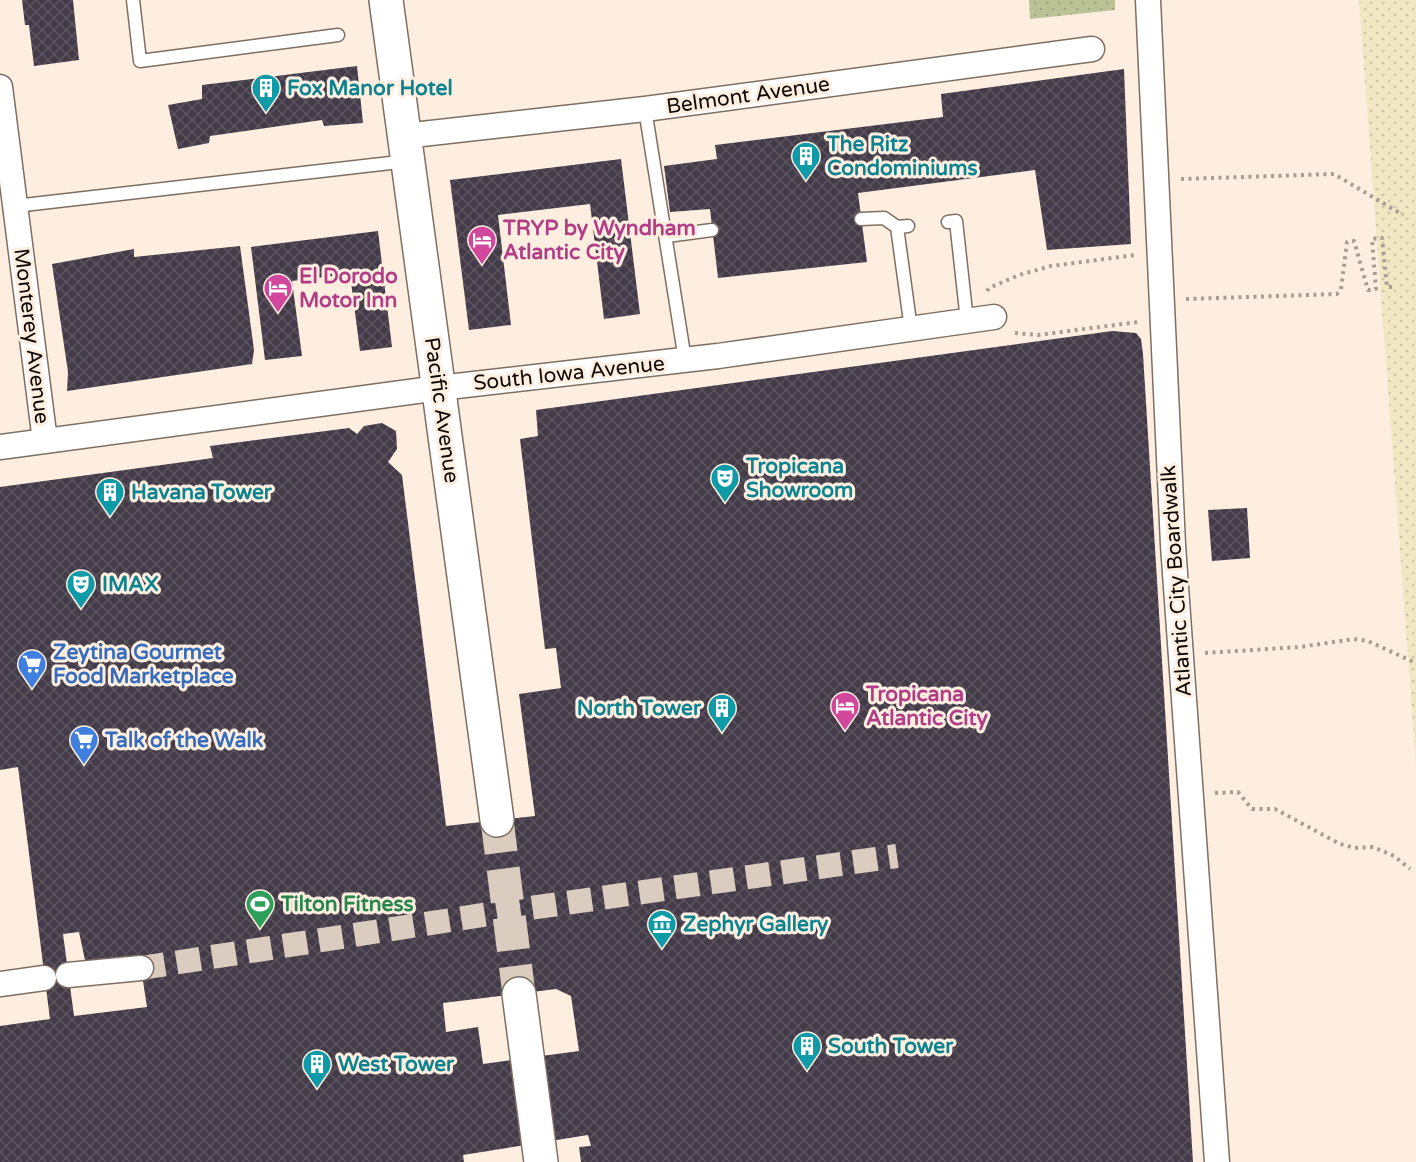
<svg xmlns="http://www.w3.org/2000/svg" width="1416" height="1162" font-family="'Varela Round',sans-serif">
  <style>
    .green { fill: url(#green-dots) }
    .sand { fill: url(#sand-dots) }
    .building { fill: url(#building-cross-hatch); fill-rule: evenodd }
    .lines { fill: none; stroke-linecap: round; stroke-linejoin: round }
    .street-tunnel { stroke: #daccbf; stroke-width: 24; stroke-dasharray: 24 12; stroke-linecap: butt }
    .secondary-tunnel { stroke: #daccbf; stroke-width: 33; stroke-dasharray: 33 16; stroke-linecap: butt }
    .lane-casing { stroke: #7d6f63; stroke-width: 15 }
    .street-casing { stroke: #7d6f63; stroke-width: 27 }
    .secondary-casing { stroke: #7d6f63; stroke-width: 36 }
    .path { stroke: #a89c91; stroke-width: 4; stroke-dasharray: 3 4.5; stroke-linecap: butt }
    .lane { stroke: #fff; stroke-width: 12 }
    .street { stroke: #fff; stroke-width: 24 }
    .secondary { stroke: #fff; stroke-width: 33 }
    .labels { text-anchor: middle; stroke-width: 6; stroke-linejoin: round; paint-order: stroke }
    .culture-label { font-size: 21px; font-weight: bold; fill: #0d838f; stroke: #feeee0; text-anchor: start }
    .street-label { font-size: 21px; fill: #0f0a06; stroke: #feeee0 }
    .hotel-label { font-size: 21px; font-weight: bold; fill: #b23c85; stroke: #feeee0; text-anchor: start }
    .shop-label { font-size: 21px; font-weight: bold; fill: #366cbe; stroke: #feeee0; text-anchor: start }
    .leisure-label { font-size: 21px; font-weight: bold; fill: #27864d; stroke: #feeee0; text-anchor: start }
  </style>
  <defs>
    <pattern id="green-dots" width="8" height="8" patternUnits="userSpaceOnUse" patternTransform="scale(1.5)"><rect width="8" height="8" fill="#bbc396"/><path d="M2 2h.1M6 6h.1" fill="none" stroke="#a0a680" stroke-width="1.8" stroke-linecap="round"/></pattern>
    <pattern id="sand-dots" width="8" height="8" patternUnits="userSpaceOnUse" patternTransform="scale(1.5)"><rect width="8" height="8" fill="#f1e7c2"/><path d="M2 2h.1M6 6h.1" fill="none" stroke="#cdc5a5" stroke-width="1.8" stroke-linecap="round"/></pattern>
    <pattern id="building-cross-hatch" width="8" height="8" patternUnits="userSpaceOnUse" patternTransform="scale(1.5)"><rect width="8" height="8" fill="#443b48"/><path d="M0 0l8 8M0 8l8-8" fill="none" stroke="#5b545e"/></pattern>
  </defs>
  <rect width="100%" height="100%" fill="#feeee0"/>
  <path class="green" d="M1029 0H1115V10L1030 19Z"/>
  <path class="sand" d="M1359 0H1416V765L1410 684Z"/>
  <path class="building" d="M22 0H73L79 60 34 66 29 25H25Z
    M357 66 363 123 324 126 322 120 210 136 209 143 178 149 168 105 202 99V85Z
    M1124 69 1131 244 1047 250 1035 170 858 193 867 262 718 278 710 209 670 212 664 166 717 159 715 145 943 117 941 94Z
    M621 159 640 314 604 319 590 204 498 215 511 325 469 330 450 180Z
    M378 231 392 347 360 351 350 274 292 281 302 356 265 360 251 247Z
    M240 246 254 350 252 364 67 391 68 372 52 264 134 249V257Z
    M1112 331 1136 333 1141 339 1143 354 1193 1162H581L579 1147 591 1146 588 1135 463 1155 464 1162H0V1026L50 1019 18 767 0 770V487L213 458 210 446 349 428 357 434 364 426 382 423 396 431 397 449 388 462 402 475 446 826 535 816 519 694 561 688 556 648 545 649 520 439 538 436 536 410ZM79 932 86 965 141 968 147 1007 74 1016 63 934ZM556 989 571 996 579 1051 483 1064 478 1027 446 1032 443 1003Z
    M1247 508 1250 558 1212 561 1208 510Z"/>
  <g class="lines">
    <path class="street-tunnel" d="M141 968 509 911 897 856"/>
    <path class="secondary-tunnel" d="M497 820 519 994"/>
    <g class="lane-casing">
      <path id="lane" d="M133 0 140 61 338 35
        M645 109 685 360
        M15 206 408 161
        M861 219 884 218 897 227
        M948 222 956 221 967 321
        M908 226 897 227 911 329
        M667 236 712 230"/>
    </g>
    <g class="street-casing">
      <path id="street" d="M1148 0 1173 545 1217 1162
        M0 87 45 441
        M404 136 645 109 1092 49
        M0 447 439 388 718 356 994 317
        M68 975 141 968
        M0 984 44 978"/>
    </g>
    <g class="secondary-casing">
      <path id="secondary" d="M386 0 497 820
        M519 994 541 1162"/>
    </g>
    <path class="path" d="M1181 179 1334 174 1403 215
      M987 291 989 288 1019 275 1051 266 1135 255
      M1186 299 1337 294 1341 289 1347 242 1354 241 1368 290 1376 289 1372 239 1382 238 1387 287H1393
      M1015 333 1038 335 1138 322
      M1205 653 1300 647 1354 639 1368 641 1416 663
      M1215 793 1238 792 1252 809H1275L1340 844 1355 848 1373 847 1394 856 1410 869"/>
    <use href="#lane" class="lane"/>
    <use href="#street" class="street"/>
    <use href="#secondary" class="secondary"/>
  </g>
  <defs>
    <g id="building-pin" transform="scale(1.5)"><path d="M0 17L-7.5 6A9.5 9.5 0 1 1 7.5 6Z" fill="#0f9aa8" stroke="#feeee0"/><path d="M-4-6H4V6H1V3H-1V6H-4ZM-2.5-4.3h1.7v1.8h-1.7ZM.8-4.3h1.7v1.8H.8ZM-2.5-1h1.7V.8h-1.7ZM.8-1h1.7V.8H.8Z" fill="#fff"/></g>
    <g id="hotel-pin" transform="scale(1.5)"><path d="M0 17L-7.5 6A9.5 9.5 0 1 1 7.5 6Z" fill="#d1479c" stroke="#feeee0"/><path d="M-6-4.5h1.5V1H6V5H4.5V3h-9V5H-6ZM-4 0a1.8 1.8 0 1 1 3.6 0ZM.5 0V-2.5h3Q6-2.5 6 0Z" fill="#fff"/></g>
    <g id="theatre-pin" transform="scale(1.5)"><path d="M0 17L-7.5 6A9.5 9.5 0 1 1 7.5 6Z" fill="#0f9aa8" stroke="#feeee0"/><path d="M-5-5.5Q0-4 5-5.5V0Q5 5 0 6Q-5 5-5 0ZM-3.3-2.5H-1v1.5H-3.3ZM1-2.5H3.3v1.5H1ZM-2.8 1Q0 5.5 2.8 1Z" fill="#fff"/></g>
    <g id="supermarket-pin" transform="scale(1.5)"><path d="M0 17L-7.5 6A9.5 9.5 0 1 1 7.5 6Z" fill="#3f7fe0" stroke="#feeee0"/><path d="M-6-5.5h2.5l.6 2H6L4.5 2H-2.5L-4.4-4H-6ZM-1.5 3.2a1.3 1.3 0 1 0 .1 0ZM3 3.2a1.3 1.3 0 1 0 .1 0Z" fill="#fff"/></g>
    <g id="stadium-pin" transform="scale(1.5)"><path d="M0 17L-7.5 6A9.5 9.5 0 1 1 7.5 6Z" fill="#2e9e5b" stroke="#feeee0"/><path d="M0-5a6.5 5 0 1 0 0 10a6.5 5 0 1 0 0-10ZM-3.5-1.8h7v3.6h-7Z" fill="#fff"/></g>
    <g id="museum-pin" transform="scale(1.5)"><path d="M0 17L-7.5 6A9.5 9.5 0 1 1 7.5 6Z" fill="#0f9aa8" stroke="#feeee0"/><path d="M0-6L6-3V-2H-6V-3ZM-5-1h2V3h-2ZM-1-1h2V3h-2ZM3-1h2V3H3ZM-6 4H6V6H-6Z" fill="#fff"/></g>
  </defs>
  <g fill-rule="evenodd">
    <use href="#building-pin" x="266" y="88"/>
    <use href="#building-pin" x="806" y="156"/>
    <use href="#hotel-pin" x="482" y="240"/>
    <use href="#hotel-pin" x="278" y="288"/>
    <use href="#theatre-pin" x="725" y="478"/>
    <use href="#building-pin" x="110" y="492"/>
    <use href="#theatre-pin" x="81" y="584"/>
    <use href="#supermarket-pin" x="32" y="664"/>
    <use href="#hotel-pin" x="845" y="706"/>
    <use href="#building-pin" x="722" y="708"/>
    <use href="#supermarket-pin" x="84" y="740"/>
    <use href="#stadium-pin" x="260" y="904"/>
    <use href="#museum-pin" x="662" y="924"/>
    <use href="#building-pin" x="807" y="1046"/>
    <use href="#building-pin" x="317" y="1064"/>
  </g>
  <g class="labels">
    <g class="culture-label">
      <text x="287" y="95">Fox Manor Hotel</text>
      <text x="827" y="151">The Ritz<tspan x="827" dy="24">Condominiums</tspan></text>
      <text x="746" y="473">Tropicana<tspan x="746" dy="24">Showroom</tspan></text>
      <text x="131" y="499">Havana Tower</text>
      <text x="102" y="591">IMAX</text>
      <text x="701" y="715" text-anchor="end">North Tower</text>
      <text x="683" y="931">Zephyr Gallery</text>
      <text x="828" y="1053">South Tower</text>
      <text x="338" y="1071">West Tower</text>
    </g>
    <g class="street-label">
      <text transform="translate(748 95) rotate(-8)" y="7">Belmont Avenue</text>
      <text transform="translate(32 336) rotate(83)" y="7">Monterey Avenue</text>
      <text transform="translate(569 373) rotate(-6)" y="7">South Iowa Avenue</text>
      <text transform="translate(442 410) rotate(82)" y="7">Pacific Avenue</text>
      <text transform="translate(1176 581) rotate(-94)" y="7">Atlantic City Boardwalk</text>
    </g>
    <g class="hotel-label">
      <text x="503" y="235">TRYP by Wyndham<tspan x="503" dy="24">Atlantic City</tspan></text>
      <text x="299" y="283">El Dorodo<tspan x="299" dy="24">Motor Inn</tspan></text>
      <text x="866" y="701">Tropicana<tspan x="866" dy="24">Atlantic City</tspan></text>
    </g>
    <g class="shop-label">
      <text x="53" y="659">Zeytina Gourmet<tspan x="53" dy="24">Food Marketplace</tspan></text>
      <text x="105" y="747">Talk of the Walk</text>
    </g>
    <g class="leisure-label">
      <text x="281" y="911">Tilton Fitness</text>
    </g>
  </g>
</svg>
